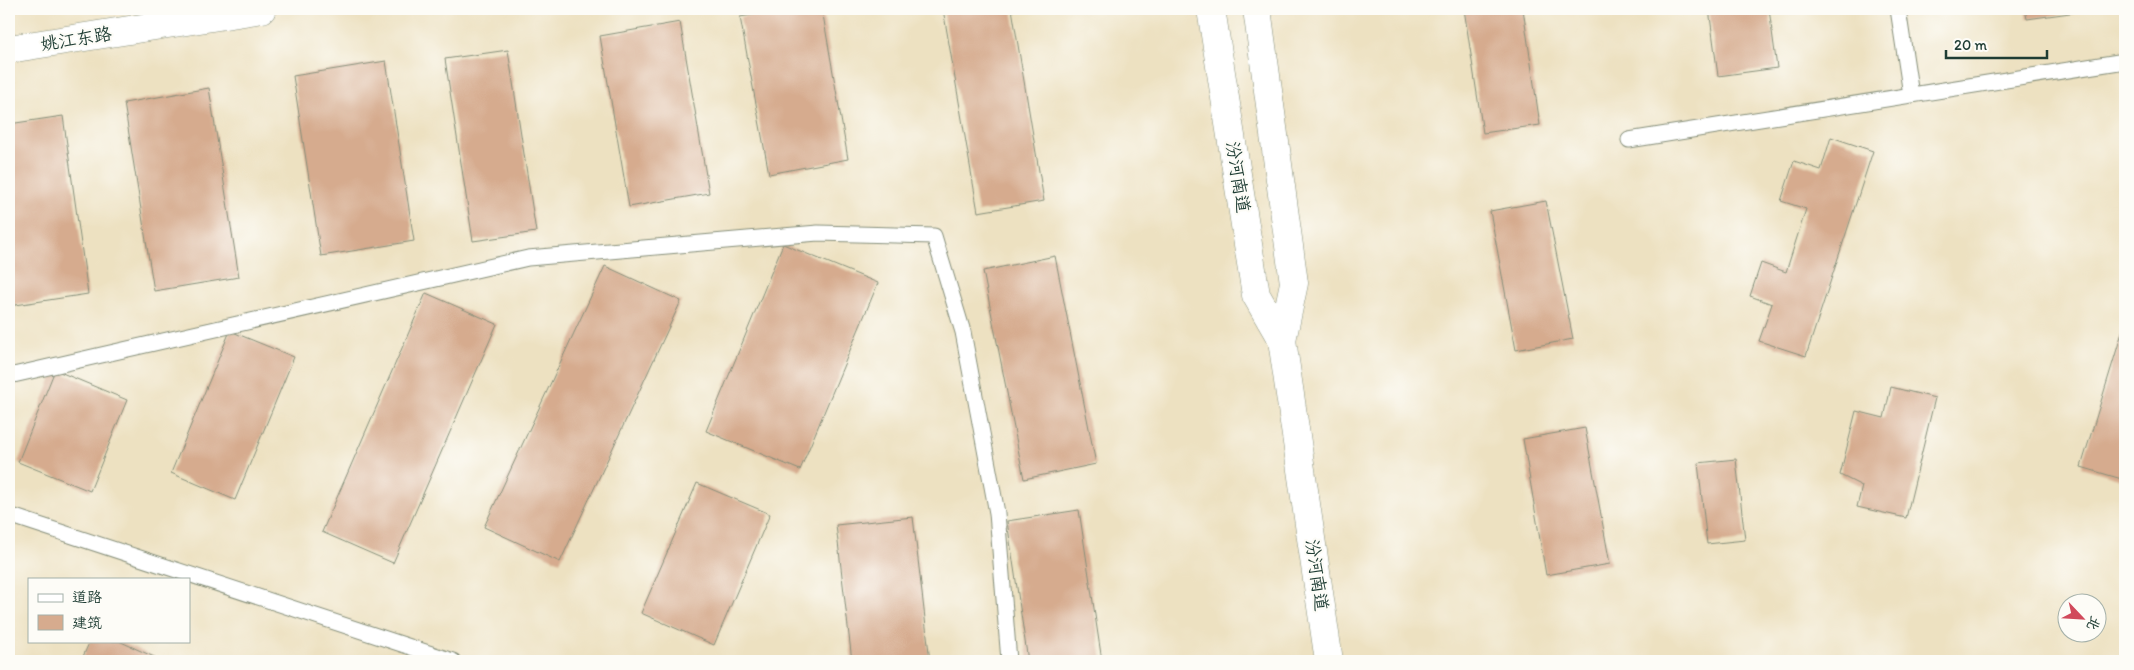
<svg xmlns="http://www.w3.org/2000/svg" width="2134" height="670" font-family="Itim,'LXGW WenKai TC',sans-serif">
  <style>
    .building { fill: #d6ab8e }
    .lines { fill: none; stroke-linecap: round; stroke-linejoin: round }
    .lane-casing { stroke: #868f7a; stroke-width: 17 }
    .secondary-casing { stroke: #868f7a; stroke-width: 29 }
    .lane { stroke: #fff; stroke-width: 15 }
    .secondary { stroke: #fff; stroke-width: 28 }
    .labels { text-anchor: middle; stroke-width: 4.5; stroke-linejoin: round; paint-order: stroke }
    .street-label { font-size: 18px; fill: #1f3d34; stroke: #fdfcf7 }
  </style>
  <rect width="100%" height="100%" fill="#fdfcf7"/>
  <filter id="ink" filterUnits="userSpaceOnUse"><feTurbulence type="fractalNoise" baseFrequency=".02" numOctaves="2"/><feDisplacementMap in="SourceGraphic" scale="10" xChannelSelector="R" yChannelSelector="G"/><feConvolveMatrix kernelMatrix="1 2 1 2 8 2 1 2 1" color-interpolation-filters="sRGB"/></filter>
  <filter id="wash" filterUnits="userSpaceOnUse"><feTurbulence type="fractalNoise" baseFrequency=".0096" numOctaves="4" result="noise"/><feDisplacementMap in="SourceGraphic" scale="20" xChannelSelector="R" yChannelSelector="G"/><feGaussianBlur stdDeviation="1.12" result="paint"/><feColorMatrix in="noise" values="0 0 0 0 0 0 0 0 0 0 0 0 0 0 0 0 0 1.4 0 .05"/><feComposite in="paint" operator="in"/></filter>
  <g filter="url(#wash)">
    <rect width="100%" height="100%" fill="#ede1c1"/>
    <g id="blocks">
      <path class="building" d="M787 9H822L848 159 769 174 740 17Z
        M943 9H1012L1044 201 978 212Z
        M1464 9H1523L1540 125 1483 133Z
        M1709 9H1769L1777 68 1718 76Z
        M2025 9H2077V12L2027 19Z
        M680 22 709 193 629 207 600 36Z
        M508 50 536 232 473 241 445 59Z
        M386 61 414 241 321 256 293 76Z
        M209 88 239 277 154 291 124 103Z
        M63 116 88 294 9 306V124Z
        M1831 137 1873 151 1806 356 1759 341 1772 304 1750 296 1761 263 1786 272 1806 209 1781 201 1794 161 1821 170Z
        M1546 201 1573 339 1516 350 1490 211Z
        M783 244 878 283 800 470 706 431Z
        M1055 256 1096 464 1024 479 983 271Z
        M605 266 681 301 560 562 484 527Z
        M426 293 497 324 393 563 322 532Z
        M2124 326H2125V480L2081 467Z
        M230 331 294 357 235 500 171 473Z
        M55 370 127 400 90 491 18 462Z
        M1891 387 1935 398 1906 518 1857 507 1862 486 1840 475 1856 411 1884 418Z
        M1585 428 1610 564 1546 575 1523 439Z
        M1736 459 1745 540 1707 544 1698 463Z
        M697 483 770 514 714 645 641 613Z
        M1079 510 1102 661H1028L1007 521Z
        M913 517 930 661H852L836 525Z
        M90 641H119L163 661H81Z"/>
    </g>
  </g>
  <g filter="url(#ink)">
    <use href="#blocks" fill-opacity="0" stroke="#868f7a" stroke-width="1"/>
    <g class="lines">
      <g class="lane-casing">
        <path id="lane" d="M1898 9 1911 95
          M1629 140 2125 61
          M9 376 528 258 818 233 934 236 963 332 997 513 1009 661
          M9 515 453 661"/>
      </g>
      <g class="secondary-casing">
        <path id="secondary" d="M1211 9 1256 295 1282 340
          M1257 9 1294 283 1282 340 1329 661
          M9 49 262 9"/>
      </g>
      <use href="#lane" class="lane"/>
      <use href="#secondary" class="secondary"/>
    </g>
  </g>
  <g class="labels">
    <g class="street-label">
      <text transform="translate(76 39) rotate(-9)" y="6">姚江东路</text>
      <text transform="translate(1238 177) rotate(81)" y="6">汾河南道</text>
      <text transform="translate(1317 575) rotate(82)" y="6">汾河南道</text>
    </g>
  </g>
  <rect width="2134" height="670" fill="none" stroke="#fdfcf7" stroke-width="30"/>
  <rect x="28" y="578" width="162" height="65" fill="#fdfcf7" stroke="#a4b0a9"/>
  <rect x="38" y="594" width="25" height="8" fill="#ffffff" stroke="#a4b0a9"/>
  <text x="72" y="602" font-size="15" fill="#1f3d34">道路</text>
  <rect x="38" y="615" width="25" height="15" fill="#d6ab8e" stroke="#a4b0a9"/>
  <text x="72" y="628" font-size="15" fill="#1f3d34">建筑</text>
  <g transform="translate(2082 618) rotate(115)"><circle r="24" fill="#fdfcf7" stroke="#a4b0a9"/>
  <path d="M0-4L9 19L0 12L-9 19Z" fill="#d1495b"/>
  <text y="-8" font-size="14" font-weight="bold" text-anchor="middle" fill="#1f3d34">北</text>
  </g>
  <path d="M1946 50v8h101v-8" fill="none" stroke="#1f3d34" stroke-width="2.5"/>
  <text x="1954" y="50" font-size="15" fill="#1f3d34" stroke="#fdfcf7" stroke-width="4" paint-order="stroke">20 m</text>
</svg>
